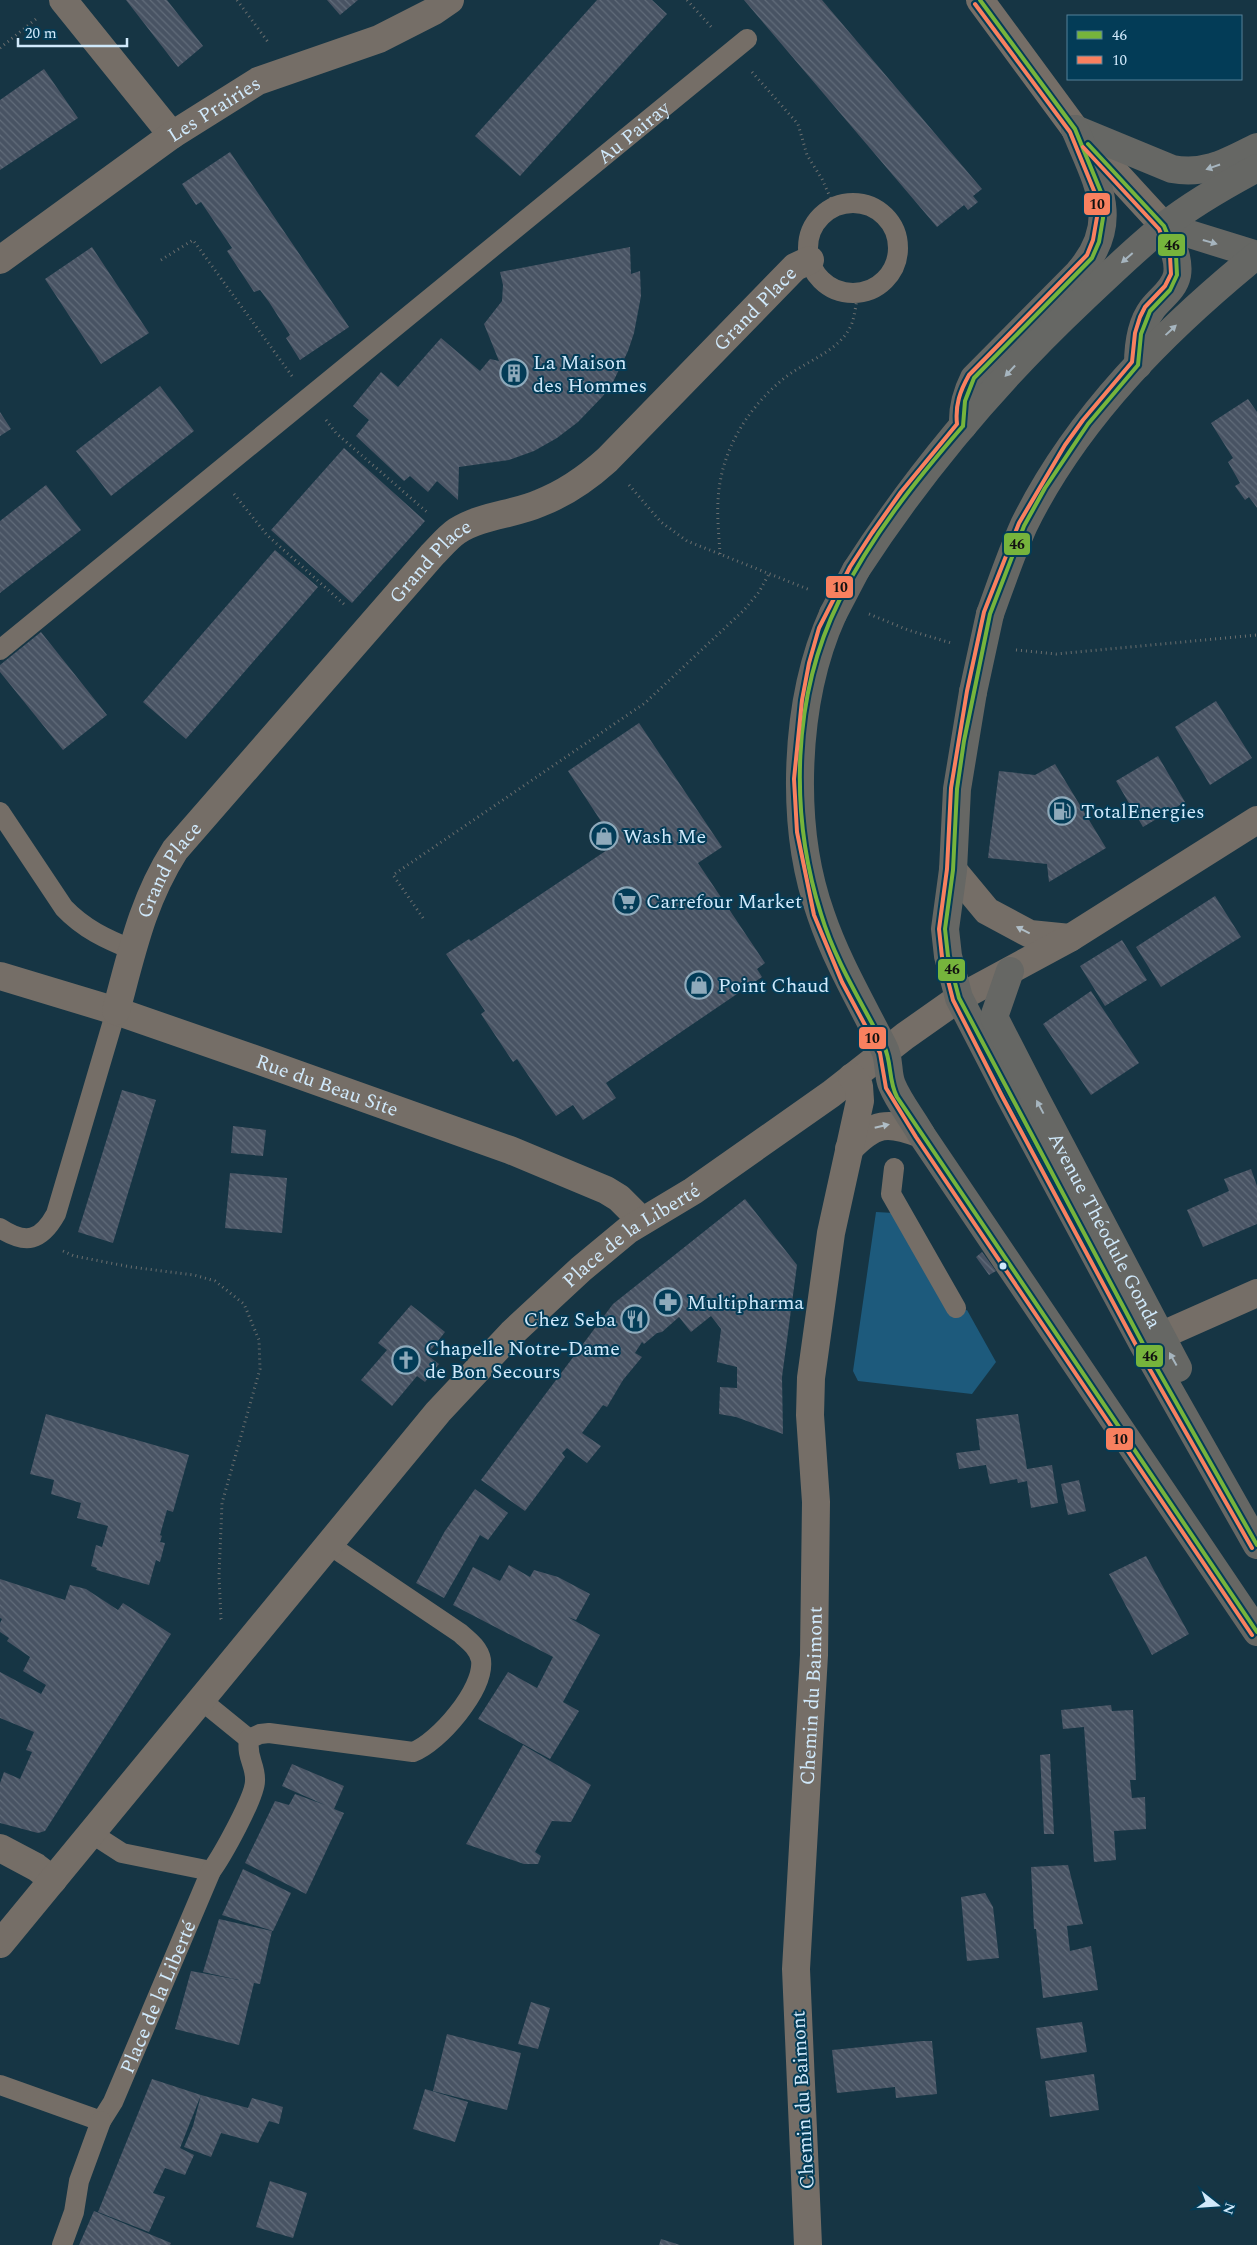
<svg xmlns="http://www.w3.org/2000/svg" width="1257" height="2245" font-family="Spectral,serif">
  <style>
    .water { fill: #1d5a7c }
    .building { fill: url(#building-back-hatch) }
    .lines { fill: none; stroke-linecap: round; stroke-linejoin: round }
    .path { stroke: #6b6e6e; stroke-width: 3; stroke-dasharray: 1 4; stroke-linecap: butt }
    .service { stroke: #756e67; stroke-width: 20 }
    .minor { stroke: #756e67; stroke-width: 28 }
    .secondary { stroke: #666764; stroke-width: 28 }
    .secondary-bridge { stroke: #666764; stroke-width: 28 }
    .bus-1-casing { stroke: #033c57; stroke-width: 8 }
    .bus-2-casing { stroke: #033c57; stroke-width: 8 }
    .bus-1 { stroke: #76b43c; stroke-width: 4 }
    .bus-2 { stroke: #f8805f; stroke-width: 4 }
    .oneway { fill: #a6b5bf }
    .oneway2 { fill: #b0bec7 }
    .bus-dot { fill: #d0e9fb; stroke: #033c57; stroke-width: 2 }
    .labels { text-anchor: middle; stroke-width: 4; stroke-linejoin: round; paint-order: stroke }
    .street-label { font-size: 20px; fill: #d0e9fb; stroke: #033c57 }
    .poi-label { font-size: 20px; fill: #d0e9fb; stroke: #033c57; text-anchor: start }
    .line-badge { stroke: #033c57; stroke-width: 2 }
    .pale-badge-label { font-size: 14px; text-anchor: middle; font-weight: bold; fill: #111 }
  </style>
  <defs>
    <pattern id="building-back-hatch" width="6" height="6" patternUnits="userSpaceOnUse" patternTransform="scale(1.25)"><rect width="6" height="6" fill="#485363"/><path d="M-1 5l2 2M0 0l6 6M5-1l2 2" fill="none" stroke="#616c7a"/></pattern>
  </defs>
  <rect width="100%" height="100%" fill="#163544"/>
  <path class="water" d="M876 1212 894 1213 950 1315 967 1310 996 1362 972 1394 858 1381 853 1371Z"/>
  <path class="building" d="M126 0H167L203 46 178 67Z
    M327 0H358L340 15Z
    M597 0H652L667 14 520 176 475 136Z
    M744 0H822L982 189 973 196 978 202 968 210 964 205 937 227Z
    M44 69 78 118 0 170V100Z
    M230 152 349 327 300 360 286 338 290 335 269 302 260 290 254 292 227 251 232 248 201 202 196 205 182 184Z
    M92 247 149 333 101 364 45 279Z
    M630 247 631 274 640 271 641 296 634 333 628 351 613 382 603 396 578 422 557 438 534 451 509 460 459 467 458 500 437 481 428 492 410 476 404 481 356 436 369 420 353 406 381 372 398 387 441 338 480 371 490 359 499 361 484 324 502 301 503 285 500 272Z
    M160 386 194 431 111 496 76 451Z
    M1248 399 1257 412V508L1249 497 1245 500 1235 486 1240 483 1228 462 1233 458 1211 423Z
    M0 412 11 429 0 436Z
    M344 448 425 521 352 603 271 530Z
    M46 485 81 530 0 593V521Z
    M275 550 318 587 186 739 143 702Z
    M41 632 107 715 63 750 0 672V665Z
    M1216 701 1252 758 1210 785 1175 727Z
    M639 723 722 847 698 863 765 963 757 969 762 977 606 1083 616 1098 583 1120 573 1105 556 1116 517 1059 513 1062 481 1014 485 1011 446 954 469 939 471 941 616 844 568 771Z
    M1158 756 1185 802 1143 827 1116 781Z
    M1055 764 1106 848 1049 882 1047 864 988 858 999 771 1035 775Z
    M1215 896 1241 937 1161 987 1136 947Z
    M1122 940 1147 980 1105 1006 1080 966Z
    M1091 991 1139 1063 1091 1095 1043 1024Z
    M122 1090 156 1100 113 1243 78 1232Z
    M233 1126 266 1130 263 1156 231 1153Z
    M1251 1169 1257 1186V1224L1203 1247 1187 1210 1229 1191 1224 1179Z
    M230 1173 287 1178 282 1233 225 1228Z
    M745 1199 797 1265 782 1377 783 1434 736 1417 719 1414 720 1387 737 1388V1367L717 1362 721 1329 711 1316 691 1332 679 1317 662 1332 657 1333 644 1344 642 1342 635 1353 642 1357 623 1380 607 1407 603 1405 582 1433 601 1446 587 1463 567 1448 562 1453 565 1457 525 1511 481 1480 613 1304Z
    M982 1252 996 1271 989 1275 976 1257Z
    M411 1305 445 1332 427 1355 439 1364 425 1382 417 1376 392 1406 361 1380 387 1350 378 1343Z
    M46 1414 189 1455 173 1512 167 1510 160 1535 162 1536 160 1542 165 1543 160 1562 156 1560 149 1585 96 1570 97 1568 91 1566 96 1545 102 1547 108 1526 77 1518 81 1503 51 1494 54 1480 30 1474Z
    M1018 1414 1027 1469 1052 1465 1058 1503 1031 1508 1027 1481 1018 1483 1017 1479 990 1484 986 1465 959 1469 956 1453 980 1450 976 1419Z
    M1079 1480 1086 1511 1068 1515 1061 1484Z
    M475 1489 508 1513 488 1540 480 1535 444 1598 416 1583 445 1531Z
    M1146 1556 1189 1634 1152 1655 1109 1574Z
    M509 1565 530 1577 534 1570 558 1577 590 1594 576 1620 568 1617 600 1635 563 1702 579 1711 550 1759 478 1719 508 1672 537 1688 553 1657 453 1605 473 1567 500 1581Z
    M0 1579 65 1600 70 1585 86 1589 118 1610 123 1603 171 1634 45 1831 38 1833 0 1823V1783L4 1772 20 1779 32 1752 26 1750 34 1732 0 1718V1672L41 1694 46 1685 23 1671 30 1657 7 1641 9 1638 0 1632V1623L2 1619 0 1618Z
    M1111 1705 1112 1711 1133 1710 1136 1780H1130L1132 1798 1145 1797 1146 1829 1114 1831 1116 1860 1094 1862 1084 1727 1063 1729 1061 1710Z
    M523 1745 591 1785 571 1822 552 1821 535 1852 541 1856 538 1864H524L466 1844Z
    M1050 1754 1054 1834H1044L1040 1755Z
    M292 1764 344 1786 334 1809 344 1813 306 1894 245 1863 275 1801 289 1805 295 1794 325 1805 282 1786Z
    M1068 1865 1083 1924 1067 1926 1070 1951 1091 1946 1098 1990 1043 1998 1036 1929H1034L1031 1867Z
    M243 1869 291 1893 273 1931 222 1915Z
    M985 1893 993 1907 999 1958 967 1961 961 1897Z
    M219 1919 272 1931 260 1984 254 1983 239 2045 175 2029 191 1971 239 1980 203 1972Z
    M531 2002 550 2008 538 2049 518 2044Z
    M1082 2022 1087 2052 1041 2059 1036 2028Z
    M447 2034 521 2053 507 2110 433 2091Z
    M922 2041H932L937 2094 896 2098 895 2087 837 2093 832 2050Z
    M1094 2074 1099 2110 1050 2117 1045 2081Z
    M152 2079 201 2095 180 2148 194 2155 185 2175 165 2168 153 2193 165 2197 149 2232 98 2212Z
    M425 2089 468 2102 455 2142 413 2129Z
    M201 2095 248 2108 252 2098 283 2107 279 2124 269 2121 258 2143 221 2133 211 2157 184 2147 193 2126Z
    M270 2181 307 2193 293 2238 256 2227Z
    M94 2211 171 2243 170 2245H79Z
    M661 2239 680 2245H659Z"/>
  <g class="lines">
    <path class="path" d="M237 0 268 42
      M687 0 713 29
      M0 48 36 19
      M752 72 798 124 807 155 822 179 834 206
      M161 260 193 240 292 376
      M326 420 336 433 428 513
      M629 485 661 522 687 541 810 590
      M234 494 267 535 346 606
      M720 554C719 536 717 518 718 501 720 453 746 410 782 380 804 361 841 352 852 323 855 314 856 303 858 293
      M869 614 908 630 951 643
      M1016 650 1056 654 1257 635
      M423 918 393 875 645 703 744 610 759 592 769 574
      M63 1251 74 1256 131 1267 194 1275 215 1281 244 1304 259 1340 260 1369 222 1503 219 1576 221 1619 223 1621"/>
    <g class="service">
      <circle cx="853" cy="248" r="45"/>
      <path id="s1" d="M0 650 747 39"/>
      <path d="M0 812 64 908C84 929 106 939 133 950"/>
      <path d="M894 1168 891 1194 956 1308"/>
      <path d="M0 1228C26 1245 41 1241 56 1214L116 1011"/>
      <path d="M201 1700 249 1739"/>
      <path d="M91 1833 122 1853 211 1871"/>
      <path id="s2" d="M0 2085 101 2121 113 2102 211 1871C222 1856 255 1797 255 1781 256 1765 246 1758 249 1739L260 1734 269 1733 413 1752C438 1743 485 1689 481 1660 479 1648 468 1640 460 1633L328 1544"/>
      <path d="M62 2245 74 2212 79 2181 101 2121"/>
    </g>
    <g class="minor">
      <path d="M63 0 172 135"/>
      <path d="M980 0 1075 129 1164 226"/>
      <path id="s3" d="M0 260 172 135 258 81 379 39 434 11 450 0"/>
      <path d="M953 870 987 911 1030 934 1070 938"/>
      <path id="s4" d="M0 976 116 1011 260 1061 510 1150 606 1190 619 1198 642 1221"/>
      <path id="s5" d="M116 1011C132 952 142 902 175 850L432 555C440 547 448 537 457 531 482 515 513 515 540 503 566 493 587 478 607 460L795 267 810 260"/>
      <path d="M849 1149C875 1122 887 1121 921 1134"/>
      <path d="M1160 1336 1257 1293"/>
      <path d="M0 1848 36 1867 53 1880"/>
      <path id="s6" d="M0 1944 438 1412 512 1333 581 1269 628 1230 693 1191 831 1094 905 1036 959 998 1070 938 1257 820"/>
      <path id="s7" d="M808 2245 796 1969 814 1655 816 1502 810 1415 811 1378 831 1233 860 1101 859 1086 852 1077"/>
    </g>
    <g class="secondary">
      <path d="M1075 129 1172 169C1206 175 1227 162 1257 147"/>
      <path d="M1164 226 1257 255"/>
      <path d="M1138 365C1138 346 1140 325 1152 309 1160 298 1174 290 1177 275 1180 258 1170 241 1164 226"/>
      <path d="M963 426C962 408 966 394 974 378L1078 273C1123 222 1097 183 1075 129"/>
      <path d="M856 570C920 471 996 381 1082 300 1109 275 1135 249 1164 226 1192 204 1225 185 1257 168"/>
      <path d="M833 614C794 700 789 826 821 915 837 962 862 1004 884 1048 890 1059 887 1074 892 1085 899 1102 912 1118 921 1134L1257 1632"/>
      <path d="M990 614C1001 584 1011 554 1024 525 1077 417 1165 330 1257 255"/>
      <path d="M973 692 957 789 953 870 945 929 948 956 959 998 1008 1093 1143 1344 1257 1545"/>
      <path id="s8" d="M1010 971 994 1017 1036 1099 1178 1368"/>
    </g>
    <path class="secondary-bridge" d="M833 614 856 570
      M973 692 990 614"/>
    <g class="bus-1-casing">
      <path id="bus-1" d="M1088 144 1164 226 1176 255 1177 275 1170 290 1150 311 1141 334 1138 365
        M1138 365 1088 424 1045 488 1024 526 990 614 964 741 957 789 953 870 945 929 948 956 959 998 1143 1344 1257 1545
        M963 426C916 480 871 536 839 601 792 696 789 813 821 914 835 961 862 1003 884 1046 892 1062 888 1080 897 1097L1257 1632
        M963 426 965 401 974 378 1092 258 1099 242 1103 218V197L1075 129 980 0"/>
    </g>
    <g class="bus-2-casing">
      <path id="bus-2" d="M975 4 1070 132 1097 198V217L1093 240 1087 255 969 375C960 391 955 405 957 424L901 492 872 533 850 567 819 628 809 663 802 700 794 779 797 832 814 915 842 982 880 1053 886 1088 916 1137 1252 1635
        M1083 147 1159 229 1170 256 1171 274 1165 286 1145 307 1140 317 1135 333 1132 362 1083 420 1065 445 1019 523 984 612 967 691 951 788 947 869 939 929 942 957 953 1000 1002 1096 1137 1347 1252 1548"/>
    </g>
    <use href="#bus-1" class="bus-1"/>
    <use href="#bus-2" class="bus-2"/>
  </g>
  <defs><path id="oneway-solid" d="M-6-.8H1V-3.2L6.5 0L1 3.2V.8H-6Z" transform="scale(1.25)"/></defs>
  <g class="oneway">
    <use href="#oneway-solid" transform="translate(1213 167) rotate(161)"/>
    <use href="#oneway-solid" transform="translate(1210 242) rotate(16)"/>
    <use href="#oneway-solid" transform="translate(1127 258) rotate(139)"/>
    <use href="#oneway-solid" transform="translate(1171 330) rotate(-43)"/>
    <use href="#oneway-solid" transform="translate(1010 371) rotate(133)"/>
    <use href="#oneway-solid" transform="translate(1040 1107) rotate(-118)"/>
    <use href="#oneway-solid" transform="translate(1173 1359) rotate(-119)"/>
  </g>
  <g class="oneway2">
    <use href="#oneway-solid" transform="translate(1023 930) rotate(-153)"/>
    <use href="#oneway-solid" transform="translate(882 1126) rotate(-13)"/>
  </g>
  <defs>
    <g id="building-ring" transform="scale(1.4375)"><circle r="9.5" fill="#033c57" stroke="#8faabb" stroke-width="1.5"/><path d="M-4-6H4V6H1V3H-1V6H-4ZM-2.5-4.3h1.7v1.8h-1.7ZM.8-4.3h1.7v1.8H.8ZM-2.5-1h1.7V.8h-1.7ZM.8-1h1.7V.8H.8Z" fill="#8faabb"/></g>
    <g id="fuel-ring" transform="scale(1.4375)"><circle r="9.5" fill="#033c57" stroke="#8faabb" stroke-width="1.5"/><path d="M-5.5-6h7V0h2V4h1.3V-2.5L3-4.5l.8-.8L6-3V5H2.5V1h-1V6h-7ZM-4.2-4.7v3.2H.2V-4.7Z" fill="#8faabb"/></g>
    <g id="shop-ring" transform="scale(1.4375)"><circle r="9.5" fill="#033c57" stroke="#8faabb" stroke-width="1.5"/><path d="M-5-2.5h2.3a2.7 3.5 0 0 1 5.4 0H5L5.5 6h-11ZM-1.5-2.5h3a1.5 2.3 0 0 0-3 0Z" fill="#8faabb"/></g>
    <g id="supermarket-ring" transform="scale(1.4375)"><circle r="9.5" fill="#033c57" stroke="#8faabb" stroke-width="1.5"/><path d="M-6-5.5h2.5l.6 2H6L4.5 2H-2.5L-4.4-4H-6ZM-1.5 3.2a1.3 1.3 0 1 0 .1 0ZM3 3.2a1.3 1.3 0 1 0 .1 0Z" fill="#8faabb"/></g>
    <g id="pharmacy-ring" transform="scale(1.4375)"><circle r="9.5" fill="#033c57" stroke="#8faabb" stroke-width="1.5"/><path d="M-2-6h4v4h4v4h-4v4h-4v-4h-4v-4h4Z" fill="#8faabb"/></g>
    <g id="restaurant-ring" transform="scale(1.4375)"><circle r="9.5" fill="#033c57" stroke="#8faabb" stroke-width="1.5"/><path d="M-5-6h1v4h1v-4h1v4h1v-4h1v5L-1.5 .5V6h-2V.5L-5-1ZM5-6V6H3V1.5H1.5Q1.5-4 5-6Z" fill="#8faabb"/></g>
    <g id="church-ring" transform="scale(1.4375)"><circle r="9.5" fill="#033c57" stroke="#8faabb" stroke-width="1.5"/><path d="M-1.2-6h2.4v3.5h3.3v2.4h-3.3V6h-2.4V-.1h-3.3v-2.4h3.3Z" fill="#8faabb"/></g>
  </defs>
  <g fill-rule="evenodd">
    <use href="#building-ring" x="514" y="373"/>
    <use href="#fuel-ring" x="1062" y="811"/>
    <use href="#shop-ring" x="604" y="836"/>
    <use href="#supermarket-ring" x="627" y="901"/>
    <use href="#shop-ring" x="699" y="985"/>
    <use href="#pharmacy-ring" x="668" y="1302"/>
    <use href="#restaurant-ring" x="635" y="1319"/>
    <use href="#church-ring" x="406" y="1360"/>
  </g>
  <circle class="bus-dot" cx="1003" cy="1266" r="4.5"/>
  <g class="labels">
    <g class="street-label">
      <text dy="7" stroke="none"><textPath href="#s3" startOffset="262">Les Prairies</textPath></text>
      <text dy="7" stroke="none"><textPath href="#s1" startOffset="818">Au Pairay</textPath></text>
      <text dy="7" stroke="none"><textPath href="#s5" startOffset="978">Grand Place</textPath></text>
      <text dy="7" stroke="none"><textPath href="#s5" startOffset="558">Grand Place</textPath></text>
      <text dy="7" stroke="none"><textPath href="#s5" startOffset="152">Grand Place</textPath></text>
      <text dy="7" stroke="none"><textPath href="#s4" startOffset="345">Rue du Beau Site</textPath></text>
      <text dy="7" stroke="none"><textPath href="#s8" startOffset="289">Avenue Théodule Gonda</textPath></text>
      <text dy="7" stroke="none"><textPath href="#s6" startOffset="952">Place de la Liberté</textPath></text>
      <text dy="7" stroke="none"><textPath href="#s7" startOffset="550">Chemin du Baimont</textPath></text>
      <text dy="7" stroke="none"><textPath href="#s2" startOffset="244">Place de la Liberté</textPath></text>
      <text transform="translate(802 2100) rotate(-93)" y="7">Chemin du Baimont</text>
    </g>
    <g class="poi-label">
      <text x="533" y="369">La Maison<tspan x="533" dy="23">des Hommes</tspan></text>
      <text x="1081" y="818">TotalEnergies</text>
      <text x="623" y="843">Wash Me</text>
      <text x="646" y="908">Carrefour Market</text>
      <text x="718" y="992">Point Chaud</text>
      <text x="687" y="1309">Multipharma</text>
      <text x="616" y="1326" text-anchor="end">Chez Seba</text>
      <text x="425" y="1355">Chapelle Notre-Dame<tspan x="425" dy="23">de Bon Secours</tspan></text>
    </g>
  </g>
  <g class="line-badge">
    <rect x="1083" y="192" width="28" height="24" rx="5" fill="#f8805f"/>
    <rect x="1157" y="233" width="29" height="24" rx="5" fill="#76b43c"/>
    <rect x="1003" y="532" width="28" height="24" rx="5" fill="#76b43c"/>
    <rect x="825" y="575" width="29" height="24" rx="5" fill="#f8805f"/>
    <rect x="937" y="958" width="29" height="24" rx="5" fill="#76b43c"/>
    <rect x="858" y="1026" width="29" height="24" rx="5" fill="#f8805f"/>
    <rect x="1135" y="1344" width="29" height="24" rx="5" fill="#76b43c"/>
    <rect x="1105" y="1427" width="29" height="24" rx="5" fill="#f8805f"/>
  </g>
  <g class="pale-badge-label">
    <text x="1097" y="209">10</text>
    <text x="1172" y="250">46</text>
    <text x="1017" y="549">46</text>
    <text x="840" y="592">10</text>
    <text x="952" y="974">46</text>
    <text x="872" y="1043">10</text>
    <text x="1150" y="1361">46</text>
    <text x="1120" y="1444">10</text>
  </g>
  <rect x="1067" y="15" width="175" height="65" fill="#033c57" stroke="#558199"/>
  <rect x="1077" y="31" width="25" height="8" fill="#76b43c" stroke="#558199"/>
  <text x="1112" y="40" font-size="15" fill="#d0e9fb">46</text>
  <rect x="1077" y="56" width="25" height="8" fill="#f8805f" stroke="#558199"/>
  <text x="1112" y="65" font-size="15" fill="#d0e9fb">10</text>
  <g transform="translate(1217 2205) rotate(107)" stroke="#033c57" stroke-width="4" paint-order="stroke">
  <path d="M0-4L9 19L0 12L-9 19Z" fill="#d0e9fb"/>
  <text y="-8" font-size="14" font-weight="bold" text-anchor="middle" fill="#d0e9fb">N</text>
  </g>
  <path d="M18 38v8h109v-8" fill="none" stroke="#d0e9fb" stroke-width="2.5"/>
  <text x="25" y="38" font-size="15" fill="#d0e9fb" stroke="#033c57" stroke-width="4" paint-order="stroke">20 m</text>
</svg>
